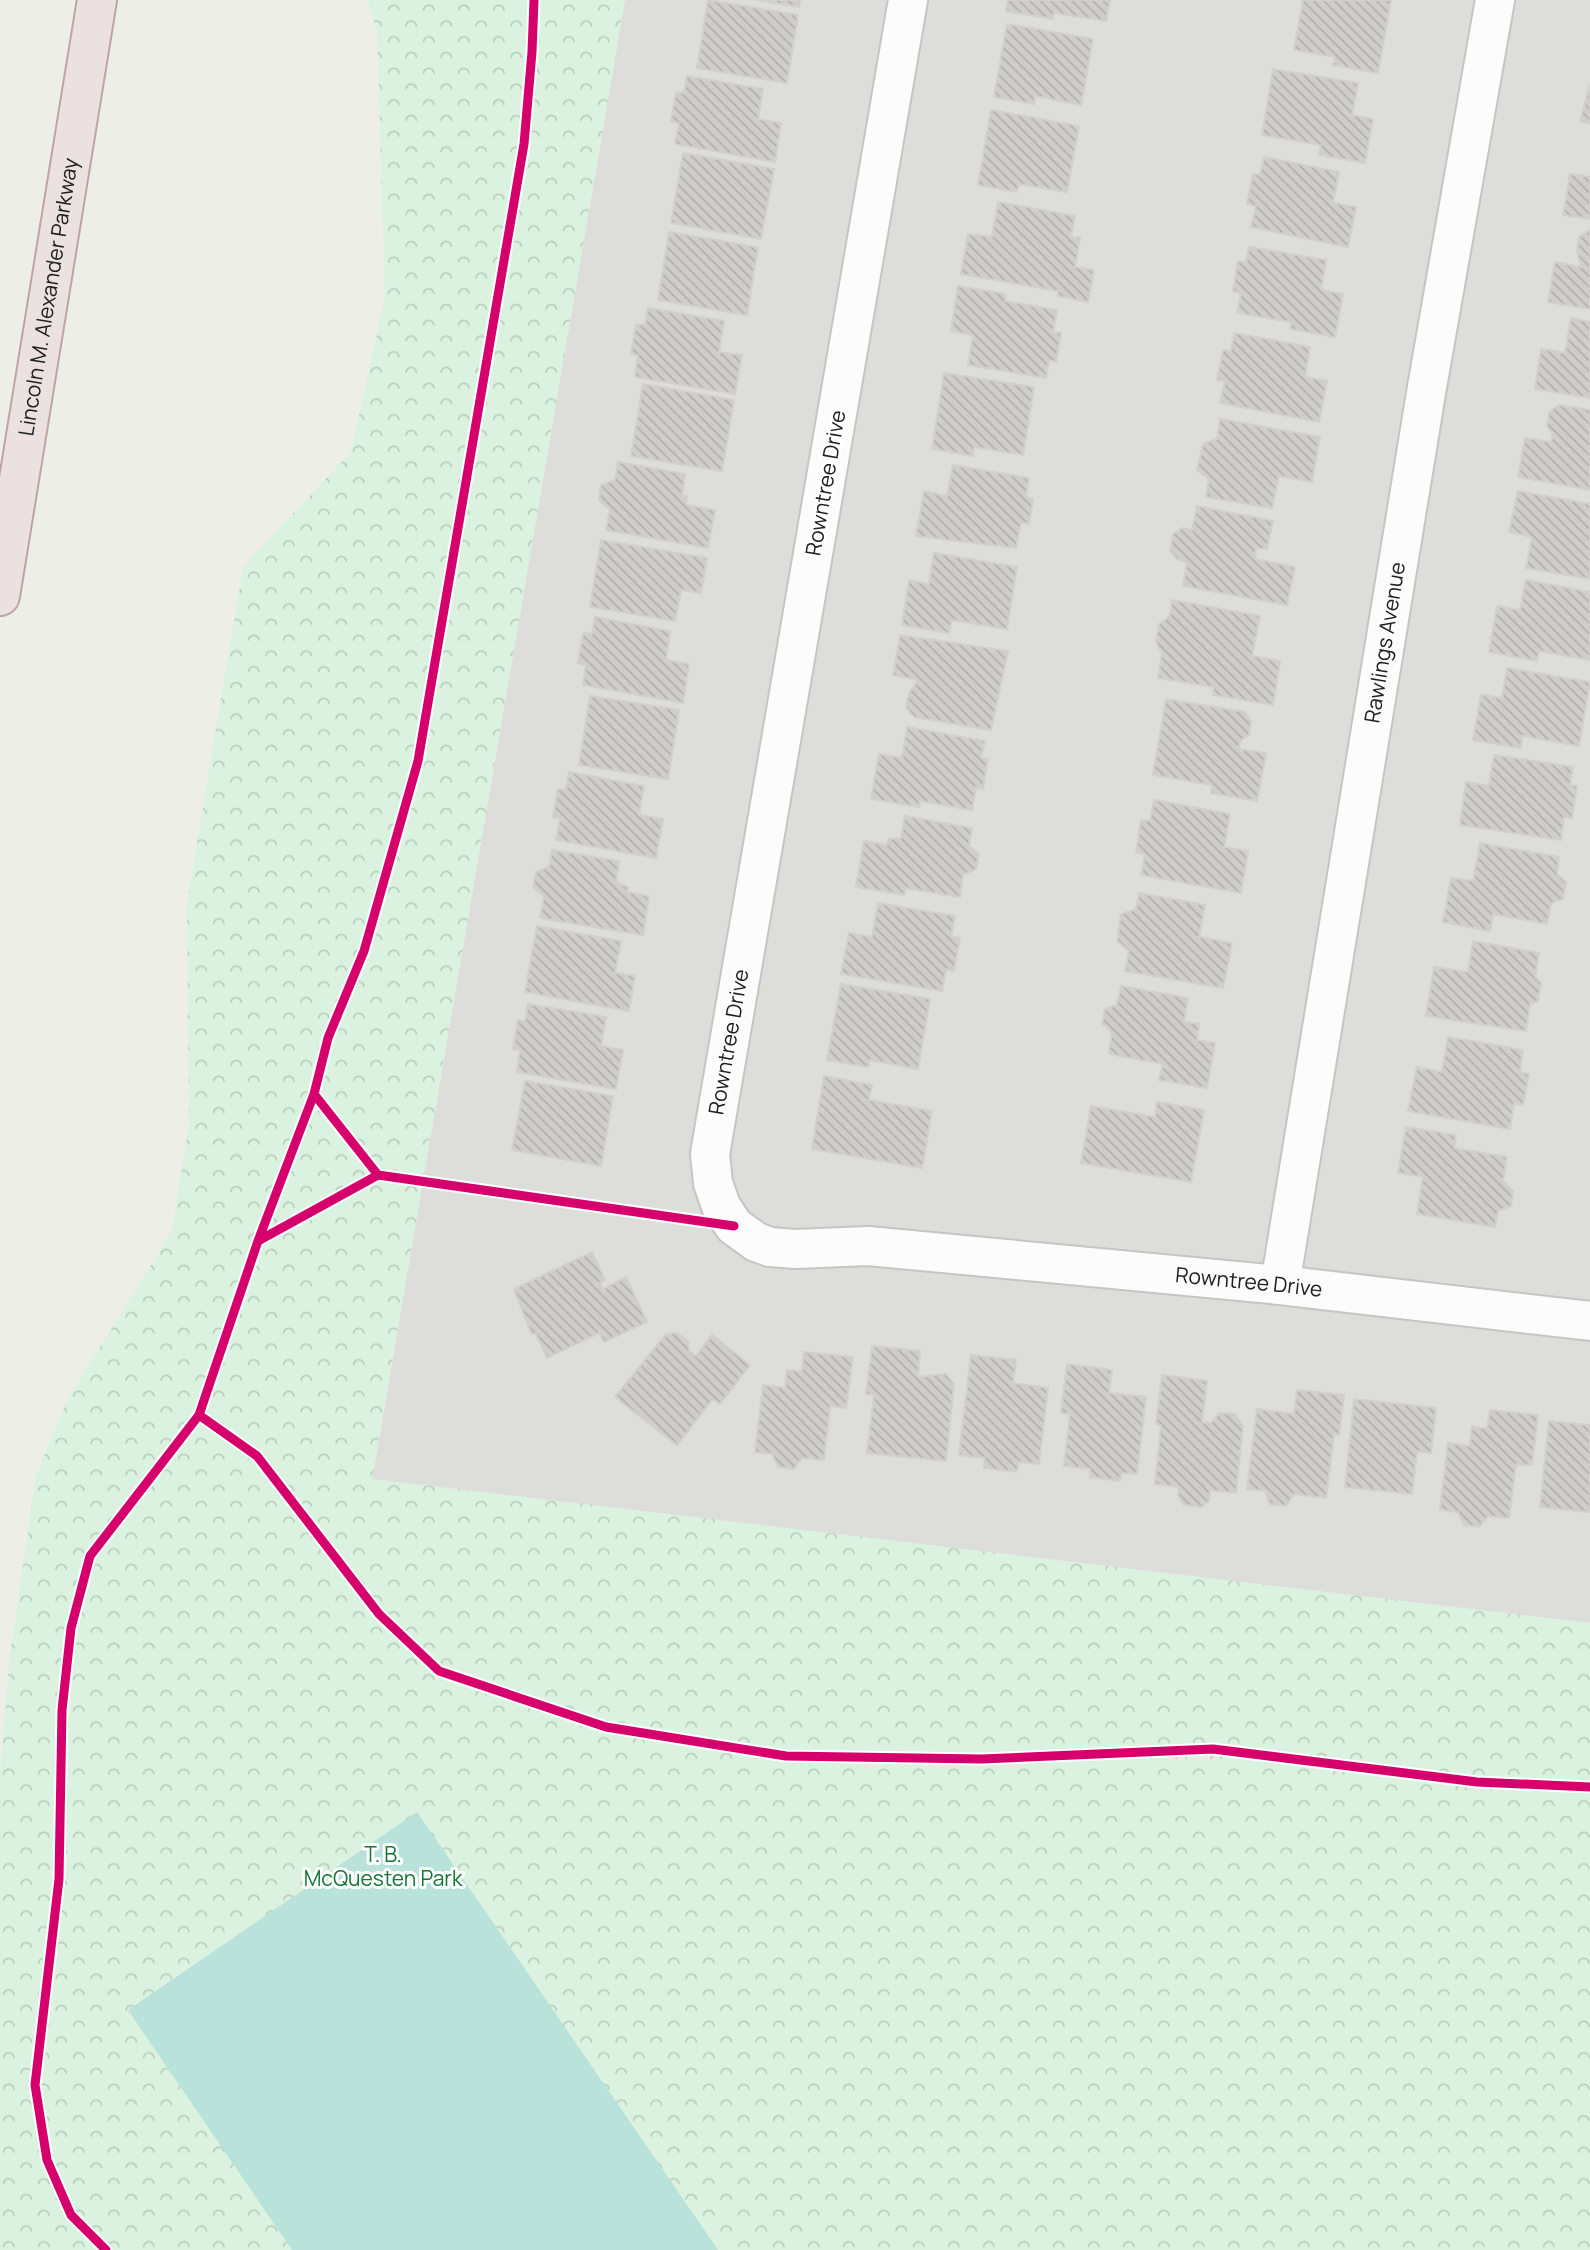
<svg xmlns="http://www.w3.org/2000/svg" width="1590" height="2250" font-family="Manrope,sans-serif">
  <style>
    .residential { fill: #ddddda }
    .park { fill: url(#park-crowns) }
    .pitch { fill: #b8e2da }
    .building { fill: url(#building-back-hatch); stroke: #d1d0cb; stroke-width: 2 }
    .lines { fill: none; stroke-linecap: round; stroke-linejoin: round }
    .minor-casing { stroke: #c5c5c3; stroke-width: 42 }
    .motorway-casing { stroke: #c0a4a4; stroke-width: 42 }
    .path { stroke: #d6cec9; stroke-width: 4.5; stroke-dasharray: 3.5 3.5; stroke-linecap: butt }
    .minor { stroke: #fcfcfc; stroke-width: 38 }
    .motorway { stroke: #eae1e0; stroke-width: 38 }
    .cycleway-casing { stroke: #fff; stroke-width: 13 }
    .cycleway { stroke: #d6006c; stroke-width: 9 }
    .labels { text-anchor: middle; stroke-width: 6; stroke-linejoin: round; paint-order: stroke }
    .street-label { font-size: 21px; fill: #202020; stroke: #fff }
    .park-label { font-size: 21px; fill: #157636; stroke: #fff }
  </style>
  <defs>
    <pattern id="park-crowns" width="20" height="18" patternUnits="userSpaceOnUse" patternTransform="scale(1.75)"><rect width="20" height="18" fill="#daf2df"/><path d="M2 6a3 3 0 1 1 6 0M12 15a3 3 0 1 1 6 0" fill="none" stroke="#bbcfbf"/></pattern>
    <pattern id="building-back-hatch" width="6" height="6" patternUnits="userSpaceOnUse" patternTransform="scale(1.75)"><rect width="6" height="6" fill="#cfceca"/><path d="M-1 5l2 2M0 0l6 6M5-1l2 2" fill="none" stroke="#b1b1ad"/></pattern>
  </defs>
  <rect width="100%" height="100%" fill="#eeeee9"/>
  <path class="residential" d="M625 0H1590V1623L372 1480Z"/>
  <path class="park" d="M368 0H625L372 1479 1590 1623V2250H0V1774L9 1663 36 1475 68 1399 172 1231 189 1124 187 903 243 567 351 452 385 297 377 32Z"/>
  <path class="pitch" d="M417 1812 718 2250H292L128 2010Z"/>
  <path class="building" d="M708 0 798 15 787 83 697 68Z
    M756 0H800L799 7Z
    M1008 0H1110L1106 21 1054 13 1053 19 1006 11Z
    M1303 0H1391L1378 73 1333 65 1335 57 1294 50Z
    M1007 24 1093 39 1081 105 1035 96 1034 104 994 97Z
    M1273 69 1358 83 1352 115 1373 119 1365 163 1319 155 1321 145 1262 135Z
    M687 76 763 89 758 119 781 123 775 162 675 144 679 123 671 121 676 92 684 93Z
    M1590 85V124L1580 121Z
    M991 110 1079 126 1067 192 1019 184 1017 192 978 185Z
    M683 153 774 169 761 239 671 223Z
    M1264 157 1339 172 1333 203 1356 207 1348 247 1251 227 1256 206 1247 204 1253 174 1260 175Z
    M1570 174 1590 177V219L1563 215Z
    M998 202 1075 216 1071 237 1080 238 1075 267 1094 270 1088 302 1058 296V291L961 274 968 234 992 237Z
    M1590 230V309L1548 302 1555 262 1581 267 1577 251 1579 237Z
    M669 232 758 247 747 315 658 300Z
    M1249 247 1326 260 1321 290 1343 294 1335 337 1290 329 1291 322 1237 313 1241 293 1233 291 1238 261 1246 263Z
    M958 286 1006 294 1005 301 1057 310 1053 332 1061 333 1056 362 1049 360 1046 378 968 365 973 335 951 331Z
    M648 308 724 321 719 352 742 355 735 394 635 377 638 355 631 354 636 324 645 325Z
    M1571 318 1590 322V398L1535 389 1541 349 1565 353Z
    M1234 333 1310 347 1305 377 1327 381 1319 422 1220 403 1225 381 1217 380 1223 350 1231 351Z
    M944 373 1034 387 1023 455 974 447 973 456 932 449Z
    M643 384 734 400 722 471 631 456Z
    M1559 405 1590 410V490L1518 477 1525 438 1551 442 1553 434 1547 426 1549 412Z
    M1220 419 1320 437 1312 482 1279 476 1272 508 1206 497 1209 479 1197 470 1203 444 1217 439Z
    M618 462 685 474 682 495 687 497 686 505 715 510 708 548 606 530 610 510 599 500 601 485 615 480Z
    M953 465 1029 478 1026 497 1033 499 1029 524 1021 522 1016 548 916 536 924 491 947 496Z
    M1518 491 1590 504V579L1526 568 1532 537 1509 532Z
    M1197 506 1273 521 1267 549 1256 548 1255 559 1295 567 1287 605 1183 586 1187 562 1177 559 1170 551 1173 534 1182 528 1192 530Z
    M601 540 707 558 701 593 681 590 675 621 590 607Z
    M934 553 1017 567 1007 629 952 620 949 633 902 625 909 580 929 584Z
    M1526 580 1590 592V660L1539 651 1537 661 1489 652 1497 606 1520 610Z
    M1172 600 1260 616 1252 656 1280 661 1273 705 1213 695 1214 687 1158 678 1162 653 1156 642 1159 624 1170 616Z
    M595 617 670 631 666 660 689 664 683 703 583 685 586 665 578 663 583 633 592 634Z
    M900 635 1008 651 991 730 914 717 906 707 909 693 918 680 893 675Z
    M1507 668 1590 682 1579 746 1522 736 1521 748 1473 740 1481 695 1502 698Z
    M590 696 679 710 668 779 579 765Z
    M1166 699 1245 712 1251 721 1249 735 1240 741 1239 749 1266 753 1257 801 1211 793 1212 785 1153 775Z
    M907 727 985 741 981 758 988 759 983 789 976 787 972 810 920 801 919 807 871 799 879 754 902 758Z
    M1494 755 1573 767 1570 785 1577 786 1572 818 1564 817 1561 840 1460 825 1466 782 1489 786Z
    M569 772 644 786 639 815 663 819 656 858 556 840 560 819 553 817 558 789 566 790Z
    M1154 800 1230 814 1224 847 1248 851 1241 893 1141 875 1145 854 1136 852 1141 820 1150 821Z
    M905 816 972 828 969 846 979 854 976 869 963 875 960 897 905 888 904 895 856 887 864 841 887 845 889 839 901 838Z
    M1480 843 1559 857 1557 874 1566 882 1563 899 1551 903 1547 924 1493 914 1490 931 1443 922 1451 878 1473 881Z
    M552 850 619 861 616 882 628 887 627 892 649 896 643 935 540 918 544 896 533 887 536 872 549 867Z
    M1139 893 1205 905 1199 937 1232 943 1223 988 1125 971 1129 951 1117 941 1121 914 1136 909Z
    M878 903 955 916 951 937 960 938 954 971 946 969 942 991 841 974 849 933 872 937Z
    M537 926 621 941 615 973 635 976 629 1011 525 992Z
    M1473 941 1539 953 1535 977 1541 983 1538 1001 1530 1004 1526 1031 1426 1016 1434 967 1468 972Z
    M841 984 930 999 918 1069 870 1060 868 1067 827 1060Z
    M1121 986 1188 998 1184 1022 1199 1024 1197 1040 1215 1043 1207 1088 1159 1080 1163 1064 1109 1054 1112 1032 1102 1024 1105 1009 1117 1005Z
    M528 1004 606 1017 601 1046 623 1050 616 1089 517 1072 520 1050 513 1049 518 1020 525 1021Z
    M1448 1037 1523 1050 1520 1072 1529 1074 1523 1105 1514 1104 1510 1129 1408 1111 1417 1067 1442 1072Z
    M824 1076 872 1085 869 1100 932 1111 922 1168 812 1149Z
    M525 1081 613 1096 601 1166 512 1150Z
    M1157 1102 1204 1110 1191 1182 1081 1163 1091 1106 1155 1117Z
    M1406 1127 1456 1135 1454 1148 1507 1157 1503 1181 1513 1191 1511 1206 1498 1211 1495 1227 1417 1214 1423 1177 1398 1173Z
    M592 1252 605 1280 600 1283 603 1289 626 1277 647 1322 604 1342 599 1333 547 1358 536 1334 531 1333 514 1289Z
    M677 1333 688 1341 689 1351 696 1356 712 1335 750 1365 720 1404 713 1399 677 1445 615 1397 666 1334Z
    M872 1346 920 1351 918 1377 946 1374 954 1384 946 1461 867 1453 874 1395 866 1394Z
    M804 1352 853 1357 846 1408 830 1406 824 1460 802 1458 794 1469 778 1467 772 1454 755 1452 763 1385 785 1388 787 1370 802 1371Z
    M971 1355 1016 1360 1013 1383 1048 1388 1039 1464 1019 1462 1017 1472 984 1468 985 1458 959 1455Z
    M1067 1364 1112 1370 1109 1393 1146 1397 1137 1474 1121 1473 1120 1481 1090 1477V1469L1064 1466 1070 1414 1061 1413Z
    M1162 1375 1207 1381 1202 1422 1211 1423 1219 1413 1235 1414 1243 1426 1236 1493 1210 1490 1209 1501 1202 1507 1184 1505 1178 1496 1179 1487 1155 1484 1161 1425 1156 1424Z
    M1297 1390 1344 1395 1339 1435H1334L1326 1498 1294 1494 1286 1506 1270 1504 1265 1491 1247 1489 1257 1409 1294 1414Z
    M1354 1399 1436 1408 1431 1453 1417 1451 1412 1494 1345 1487Z
    M1490 1410 1538 1415 1532 1465 1516 1464 1509 1518 1488 1516 1479 1527 1464 1525 1458 1512 1440 1510 1448 1443 1470 1446 1472 1427 1487 1429Z
    M1549 1421 1590 1425V1512L1540 1507Z"/>
  <g class="lines">
    <g class="minor-casing">
      <g id="minor">
        <path id="s1" d="M908 0 710 1154 713 1183 721 1206 734 1226 756 1242 770 1247 796 1249 868 1246 1280 1285 1590 1321"/>
        <path id="s2" d="M1280 1285 1426 393 1495 0"/>
      </g>
    </g>
    <g class="motorway-casing">
      <g id="motorway">
        <path id="s3" d="M0 596 97 0"/>
      </g>
    </g>
    <path class="path" d="M314 1094 378 1175
      M259 1240 378 1175 682 1218
      M258 1241 314 1094 328 1038 364 951 418 761 524 144 532 52 534 0"/>
    <use href="#minor" class="minor"/>
    <use href="#motorway" class="motorway"/>
    <g class="cycleway-casing">
      <path id="cycleway" d="M534 0 532 52 524 144 418 761 364 951 328 1038 314 1094 258 1241 199 1415 257 1456 379 1614 439 1671 606 1727 786 1756 981 1759 1213 1749 1477 1782 1590 1787
        M314 1094 378 1175
        M258 1241 378 1175 734 1226
        M106 2250 71 2215 47 2160 35 2085 59 1879 62 1710 71 1628 90 1556 199 1415"/>
    </g>
    <use href="#cycleway" class="cycleway"/>
  </g>
  <g class="labels">
    <g class="street-label">
      <text dy="7" stroke="none"><textPath href="#s3" startOffset="303">Lincoln M. Alexander Parkway</textPath></text>
      <text transform="translate(826 483) rotate(-80)" y="7">Rowntree Drive</text>
      <text dy="7" stroke="none"><textPath href="#s2" startOffset="651">Rawlings Avenue</textPath></text>
      <text transform="translate(729 1042) rotate(-80)" y="7">Rowntree Drive</text>
      <text dy="7" stroke="none"><textPath href="#s1" startOffset="1771">Rowntree Drive</textPath></text>
    </g>
    <g class="park-label">
      <text x="383" y="1862">T. B.<tspan x="383" dy="24">McQuesten Park</tspan></text>
    </g>
  </g>
</svg>
